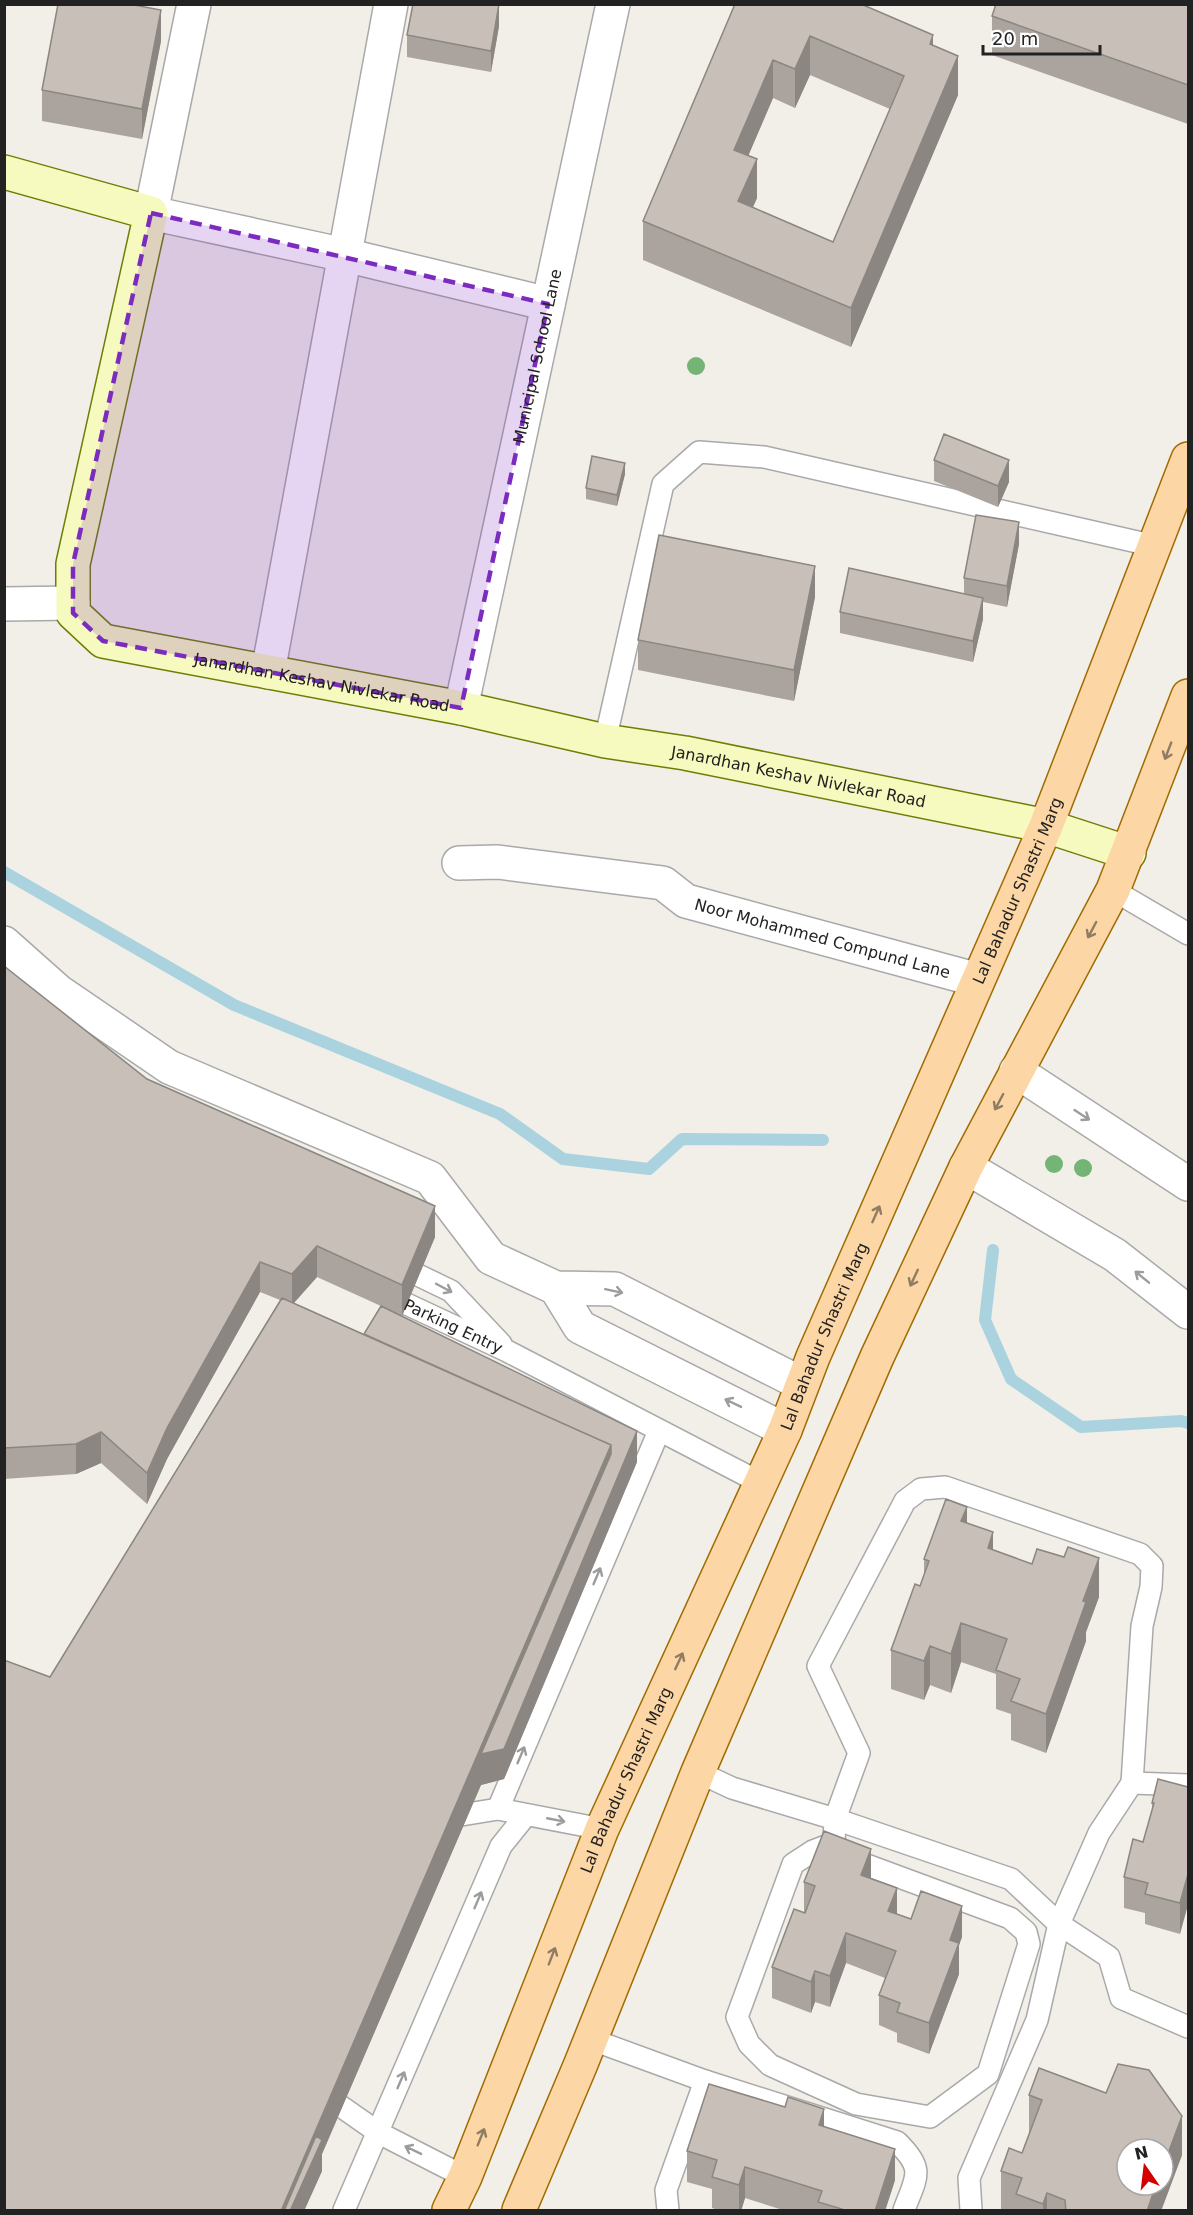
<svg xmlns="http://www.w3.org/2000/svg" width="1193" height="2215" font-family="'DejaVu Sans',sans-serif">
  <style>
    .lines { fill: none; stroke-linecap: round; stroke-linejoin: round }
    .stream { stroke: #aad3df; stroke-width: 12 }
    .lane-casing { stroke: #a9a9a9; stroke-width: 24 }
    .street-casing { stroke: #a9a9a9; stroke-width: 36 }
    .secondary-casing { stroke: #707d05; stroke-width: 36 }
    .primary-casing { stroke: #a06b00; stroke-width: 36 }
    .lane { stroke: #fff; stroke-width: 21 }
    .street { stroke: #fff; stroke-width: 33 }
    .secondary { stroke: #f7fabf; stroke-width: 33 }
    .primary { stroke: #fcd6a4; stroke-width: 33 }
    .tree { fill: #74b475 }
    .wall { fill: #aba49e; fill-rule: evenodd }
    .shaded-wall { fill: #8b8681 }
    .building { fill: #c7bfb8; stroke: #8b8681; stroke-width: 1.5; fill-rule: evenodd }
    .oneway { stroke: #8f7c63 }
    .oneway2 { stroke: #9c9c9c }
    .marked { fill: #7b2cbf; fill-opacity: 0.2; stroke: #7b2cbf; stroke-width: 4.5; stroke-dasharray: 12 8; stroke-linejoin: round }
    .labels { text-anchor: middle; stroke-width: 6; stroke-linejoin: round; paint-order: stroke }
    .street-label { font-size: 16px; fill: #222; stroke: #fff }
  </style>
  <rect width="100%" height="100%" fill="#f2efe9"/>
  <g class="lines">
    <path class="stream" d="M4 872 234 1005 500 1114 563 1159 649 1169 682 1139 823 1140
      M993 1250 985 1320 1011 1379 1081 1427 1181 1421 1188 1423"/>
    <g class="lane-casing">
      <g id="lane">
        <path d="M605 741 663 484 699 452 764 457 1155 546"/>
        <path d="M1113 890 1188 934"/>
        <path d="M393 1263 451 1291 501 1344"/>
        <path id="s1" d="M381 1292 507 1351 761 1483"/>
        <path d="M698 1772 732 1788 835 1819 1011 1879 1059 1924 1109 1957 1121 1998 1188 2027"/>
        <path d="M498 1809 659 1431"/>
        <path d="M443 1818 498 1809 602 1829"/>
        <path d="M834 1843 813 1851 793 1864 737 2017 749 2044 770 2065 856 2104 930 2117 988 2074 1029 1944 1026 1932 1010 1918 845 1857 834 1843 835 1819 859 1753 818 1666 905 1501 921 1489 945 1487 1140 1554 1152 1566 1151 1587 1142 1626 1132 1783"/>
        <path d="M590 2039 705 2081 897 2142C926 2170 916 2177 904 2210"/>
        <path d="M319 2091 379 2133 465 2177"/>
        <path d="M344 2210 501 1846 526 1815"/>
        <path d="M668 2210 666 2190 705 2081"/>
        <path d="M971 2210 969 2178 1037 2020 1059 1924 1099 1833 1132 1783 1188 1785"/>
      </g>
    </g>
    <g class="street-casing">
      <g id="street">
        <path d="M194 4 151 213 345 255 548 304"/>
        <path d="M4 604 73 603"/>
        <path d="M268 672 391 4"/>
        <path id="s2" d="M461 708 613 4"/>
        <path id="s3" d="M459 863 498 862 663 883 686 901 978 980"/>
        <path d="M4 943 58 991 169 1067 430 1178 491 1258 556 1288 615 1289 802 1384"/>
        <path d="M1016 1071 1188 1184"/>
        <path d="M966 1167 1115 1255 1188 1312"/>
        <path d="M556 1288 580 1327 785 1430"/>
      </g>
    </g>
    <g class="secondary-casing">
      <g id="secondary">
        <path id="s4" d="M4 172 151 213 73 564V613L103 641 461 708 605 741 685 753 1046 826 1129 853"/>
      </g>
    </g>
    <g class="primary-casing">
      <g id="primary">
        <path id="s5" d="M449 2210 465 2177 602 1829 785 1430 813 1357 1046 826 1188 459"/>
        <path d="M519 2210 580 2066 698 1772 877 1357 966 1167 1113 890 1188 696"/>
      </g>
    </g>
    <use href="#lane" class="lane"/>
    <use href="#street" class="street"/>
    <use href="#secondary" class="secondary"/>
    <use href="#primary" class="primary"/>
  </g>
  <g class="tree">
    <circle cx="696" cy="366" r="9"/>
    <circle cx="1054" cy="1164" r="9"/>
    <circle cx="1083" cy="1168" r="9"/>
  </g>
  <path class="wall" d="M735 4 933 46 958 95 851 347 643 260V221ZM810 75 890 109 833 242 753 207 757 198 748 156 773 98 795 108Z
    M1188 4V124L992 55V16Z
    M499 26 491 72 407 57V35Z
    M161 41 142 139 42 121V90Z
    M934 460 1009 482 998 507 934 481Z
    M625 474 617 506 586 499V488Z
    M1019 544 1007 607 983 602V619L973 662 840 633V612L964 594V578Z
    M815 597 794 701 638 670V640Z
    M4 966 147 1079 435 1237 402 1316 637 1462 504 1779 481 1785 322 2154V2171L304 2211H4L50 1677 280 1300 260 1292 167 1459 147 1504 101 1463 76 1474 4 1479ZM317 1277 381 1306 364 1334 294 1303Z
    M967 1523 993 1550 1099 1597 1086 1632V1641L1046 1753 1011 1740V1714L996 1709V1674L961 1662 951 1693 930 1685 924 1700 891 1689V1650L920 1586 924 1577V1559Z
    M1188 1787 1180 1934 1145 1924V1913L1124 1908V1877L1143 1842 1152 1810V1803Z
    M871 1878 897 1914 962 1937 959 1945V1974L929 2054 897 2042V2033L879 2025V1995L885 1978 846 1963 830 2007 815 2002 811 2013 772 1998V1967L804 1913V1882Z
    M1029 2095 1182 2155 1161 2211H1003L1001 2210V2171L1022 2153 1029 2133Z
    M687 2151 895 2180 885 2211H786L745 2198 741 2211H721L712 2208V2189L687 2182Z"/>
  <path class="shaded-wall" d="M499 4V26L491 72V51Z
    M161 10V41L142 139V109Z
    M933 35V74L930 44Z
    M810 36V75L795 108V69Z
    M958 56V95L851 347V308Z
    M773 60V98L734 189V150Z
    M757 159V198L738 240V201Z
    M1009 460V482L998 507V486Z
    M625 463V474L617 506V495Z
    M1019 522V544L1007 607V586Z
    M815 566V597L794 701V670Z
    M983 598V619L973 662V641Z
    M435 1206V1237L402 1316V1285Z
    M317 1246V1277L292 1305V1274Z
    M260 1262V1292L167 1459 147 1504V1473L167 1428Z
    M637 1431V1462L504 1779 481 1785 322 2154V2171L304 2211H281L611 1445V1484Z
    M101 1432V1463L76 1474V1444Z
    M967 1507V1546L961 1521Z
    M993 1532V1571L988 1548Z
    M1099 1558V1597L1086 1632V1641L1046 1753V1714L1083 1601Z
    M961 1623V1662L951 1693V1654Z
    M930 1646V1685L924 1700V1661Z
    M871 1849V1880L861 1875Z
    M1188 1874V1905L1180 1934V1903Z
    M897 1888V1919L888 1911Z
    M962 1906V1937L959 1945V1974L929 2054V2023L950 1940Z
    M846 1933V1963L830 2007V1976Z
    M815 1971V2002L811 2013V1982Z
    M824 2109V2139L819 2125Z
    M1182 2116V2155L1161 2211H1147L1156 2185H1163V2167Z
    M895 2149V2180L885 2211H875Z
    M745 2167V2198L741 2211H739V2185Z
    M1047 2193V2211H1043V2204Z"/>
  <path class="building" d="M58 4H129L161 10 142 109 42 90Z
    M413 4H499L491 51 407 35Z
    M735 4H861L933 35 930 44 958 56 851 308 643 221ZM810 36 904 76 833 242 738 201 757 159 734 150 773 60 795 69Z
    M996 4H1188V85L992 16Z
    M944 434 1009 460 998 486 934 460Z
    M592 456 625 463 617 495 586 488Z
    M976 515 1019 522 1007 586 964 578Z
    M659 535 815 566 794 670 638 640Z
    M849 568 983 598 973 641 840 612Z
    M4 966 147 1079 435 1206 402 1285 317 1246 292 1274 260 1262 167 1428 147 1473 101 1432 76 1444 4 1448Z
    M282 1298 611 1445 281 2211H4V1660L50 1677Z
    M381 1306 637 1431 504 1749 481 1754 611 1454V1445L364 1334Z
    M946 1499 967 1507 961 1521 993 1532 988 1548 1032 1564 1037 1549 1064 1557 1068 1547 1099 1558 1083 1601 1086 1602 1046 1714 1011 1701 1020 1679 996 1670 1007 1639 961 1623 951 1654 930 1646 924 1661 891 1650 915 1584 920 1586 929 1561 924 1559Z
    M1158 1779 1188 1787V1785V1874L1180 1903 1145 1894 1148 1883 1124 1877 1133 1839 1143 1842 1154 1803H1152Z
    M824 1831 871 1849 861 1875 897 1888 888 1911 911 1919 921 1891 962 1906 950 1940 959 1943 929 2023 897 2012 900 2003 879 1995 896 1951 846 1933 830 1976 815 1971 811 1982 772 1967 794 1909 805 1913 815 1886 804 1882Z
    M1118 2064 1149 2070 1182 2116 1163 2167V2149H1127V2185H1156L1147 2211H1066L1065 2200 1047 2193 1043 2204 1016 2194 1022 2178 1001 2171 1009 2148 1022 2153 1042 2100 1029 2095 1039 2068 1106 2093Z
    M709 2084 785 2107 788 2097 824 2109 819 2125 895 2149 875 2211H842V2209L818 2202 822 2191 745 2167 739 2185 712 2177 717 2160 687 2151Z
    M316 2136 322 2140 290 2211H284Z"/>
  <defs><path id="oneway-shaft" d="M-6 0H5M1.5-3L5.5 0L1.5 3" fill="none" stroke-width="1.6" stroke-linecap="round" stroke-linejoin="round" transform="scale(1.5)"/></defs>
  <g class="oneway">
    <use href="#oneway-shaft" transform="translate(1168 751) rotate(111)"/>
    <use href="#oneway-shaft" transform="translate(1092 930) rotate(118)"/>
    <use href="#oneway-shaft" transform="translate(999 1102) rotate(118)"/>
    <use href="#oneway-shaft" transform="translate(876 1214) rotate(-66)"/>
    <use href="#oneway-shaft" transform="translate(914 1278) rotate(115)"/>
    <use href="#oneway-shaft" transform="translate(679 1661) rotate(-65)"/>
    <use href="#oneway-shaft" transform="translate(552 1956) rotate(-69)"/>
    <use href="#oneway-shaft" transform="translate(481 2137) rotate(-68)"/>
  </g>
  <g class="oneway2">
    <use href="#oneway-shaft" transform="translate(1082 1115) rotate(33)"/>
    <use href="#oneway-shaft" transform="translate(1142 1277) rotate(-141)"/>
    <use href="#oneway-shaft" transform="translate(444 1288) rotate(28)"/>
    <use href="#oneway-shaft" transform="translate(614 1291) rotate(12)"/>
    <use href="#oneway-shaft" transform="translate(733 1403) rotate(-154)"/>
    <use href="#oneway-shaft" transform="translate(597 1576) rotate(-67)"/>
    <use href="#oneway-shaft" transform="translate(521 1755) rotate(-67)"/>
    <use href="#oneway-shaft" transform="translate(556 1820) rotate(11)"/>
    <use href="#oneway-shaft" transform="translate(478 1900) rotate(-67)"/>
    <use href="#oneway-shaft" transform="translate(401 2080) rotate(-67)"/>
    <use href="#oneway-shaft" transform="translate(413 2150) rotate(-154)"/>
  </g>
  <path class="marked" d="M151 213 548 304 461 708 103 641 73 613V564Z"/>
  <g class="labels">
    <g class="street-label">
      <text dy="6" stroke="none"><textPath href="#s2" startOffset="360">Municipal School Lane</textPath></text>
      <text dy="6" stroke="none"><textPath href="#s4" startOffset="825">Janardhan Keshav Nivlekar Road</textPath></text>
      <text dy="6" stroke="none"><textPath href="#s4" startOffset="1311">Janardhan Keshav Nivlekar Road</textPath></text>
      <text dy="6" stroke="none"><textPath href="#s5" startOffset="1437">Lal Bahadur Shastri Marg</textPath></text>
      <text dy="6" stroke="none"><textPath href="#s3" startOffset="376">Noor Mohammed Compund Lane</textPath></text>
      <text dy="6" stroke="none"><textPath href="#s1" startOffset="80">Parking Entry</textPath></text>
      <text dy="6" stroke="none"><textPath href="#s5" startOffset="951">Lal Bahadur Shastri Marg</textPath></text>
      <text dy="6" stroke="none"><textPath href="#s5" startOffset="465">Lal Bahadur Shastri Marg</textPath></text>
    </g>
  </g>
  <rect width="1193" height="2215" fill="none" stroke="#222222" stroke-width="12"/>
  <g transform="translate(1145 2167) rotate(346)"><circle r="28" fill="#ffffff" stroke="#a7a7a7" stroke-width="1.5"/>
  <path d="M0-4.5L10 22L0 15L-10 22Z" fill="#d40000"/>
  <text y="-9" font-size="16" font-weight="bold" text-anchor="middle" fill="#222222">N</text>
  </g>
  <path d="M983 45v9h117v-9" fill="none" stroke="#222222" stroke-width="3"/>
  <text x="992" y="45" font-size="18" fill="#222222" stroke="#ffffff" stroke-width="4.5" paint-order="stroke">20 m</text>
</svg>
